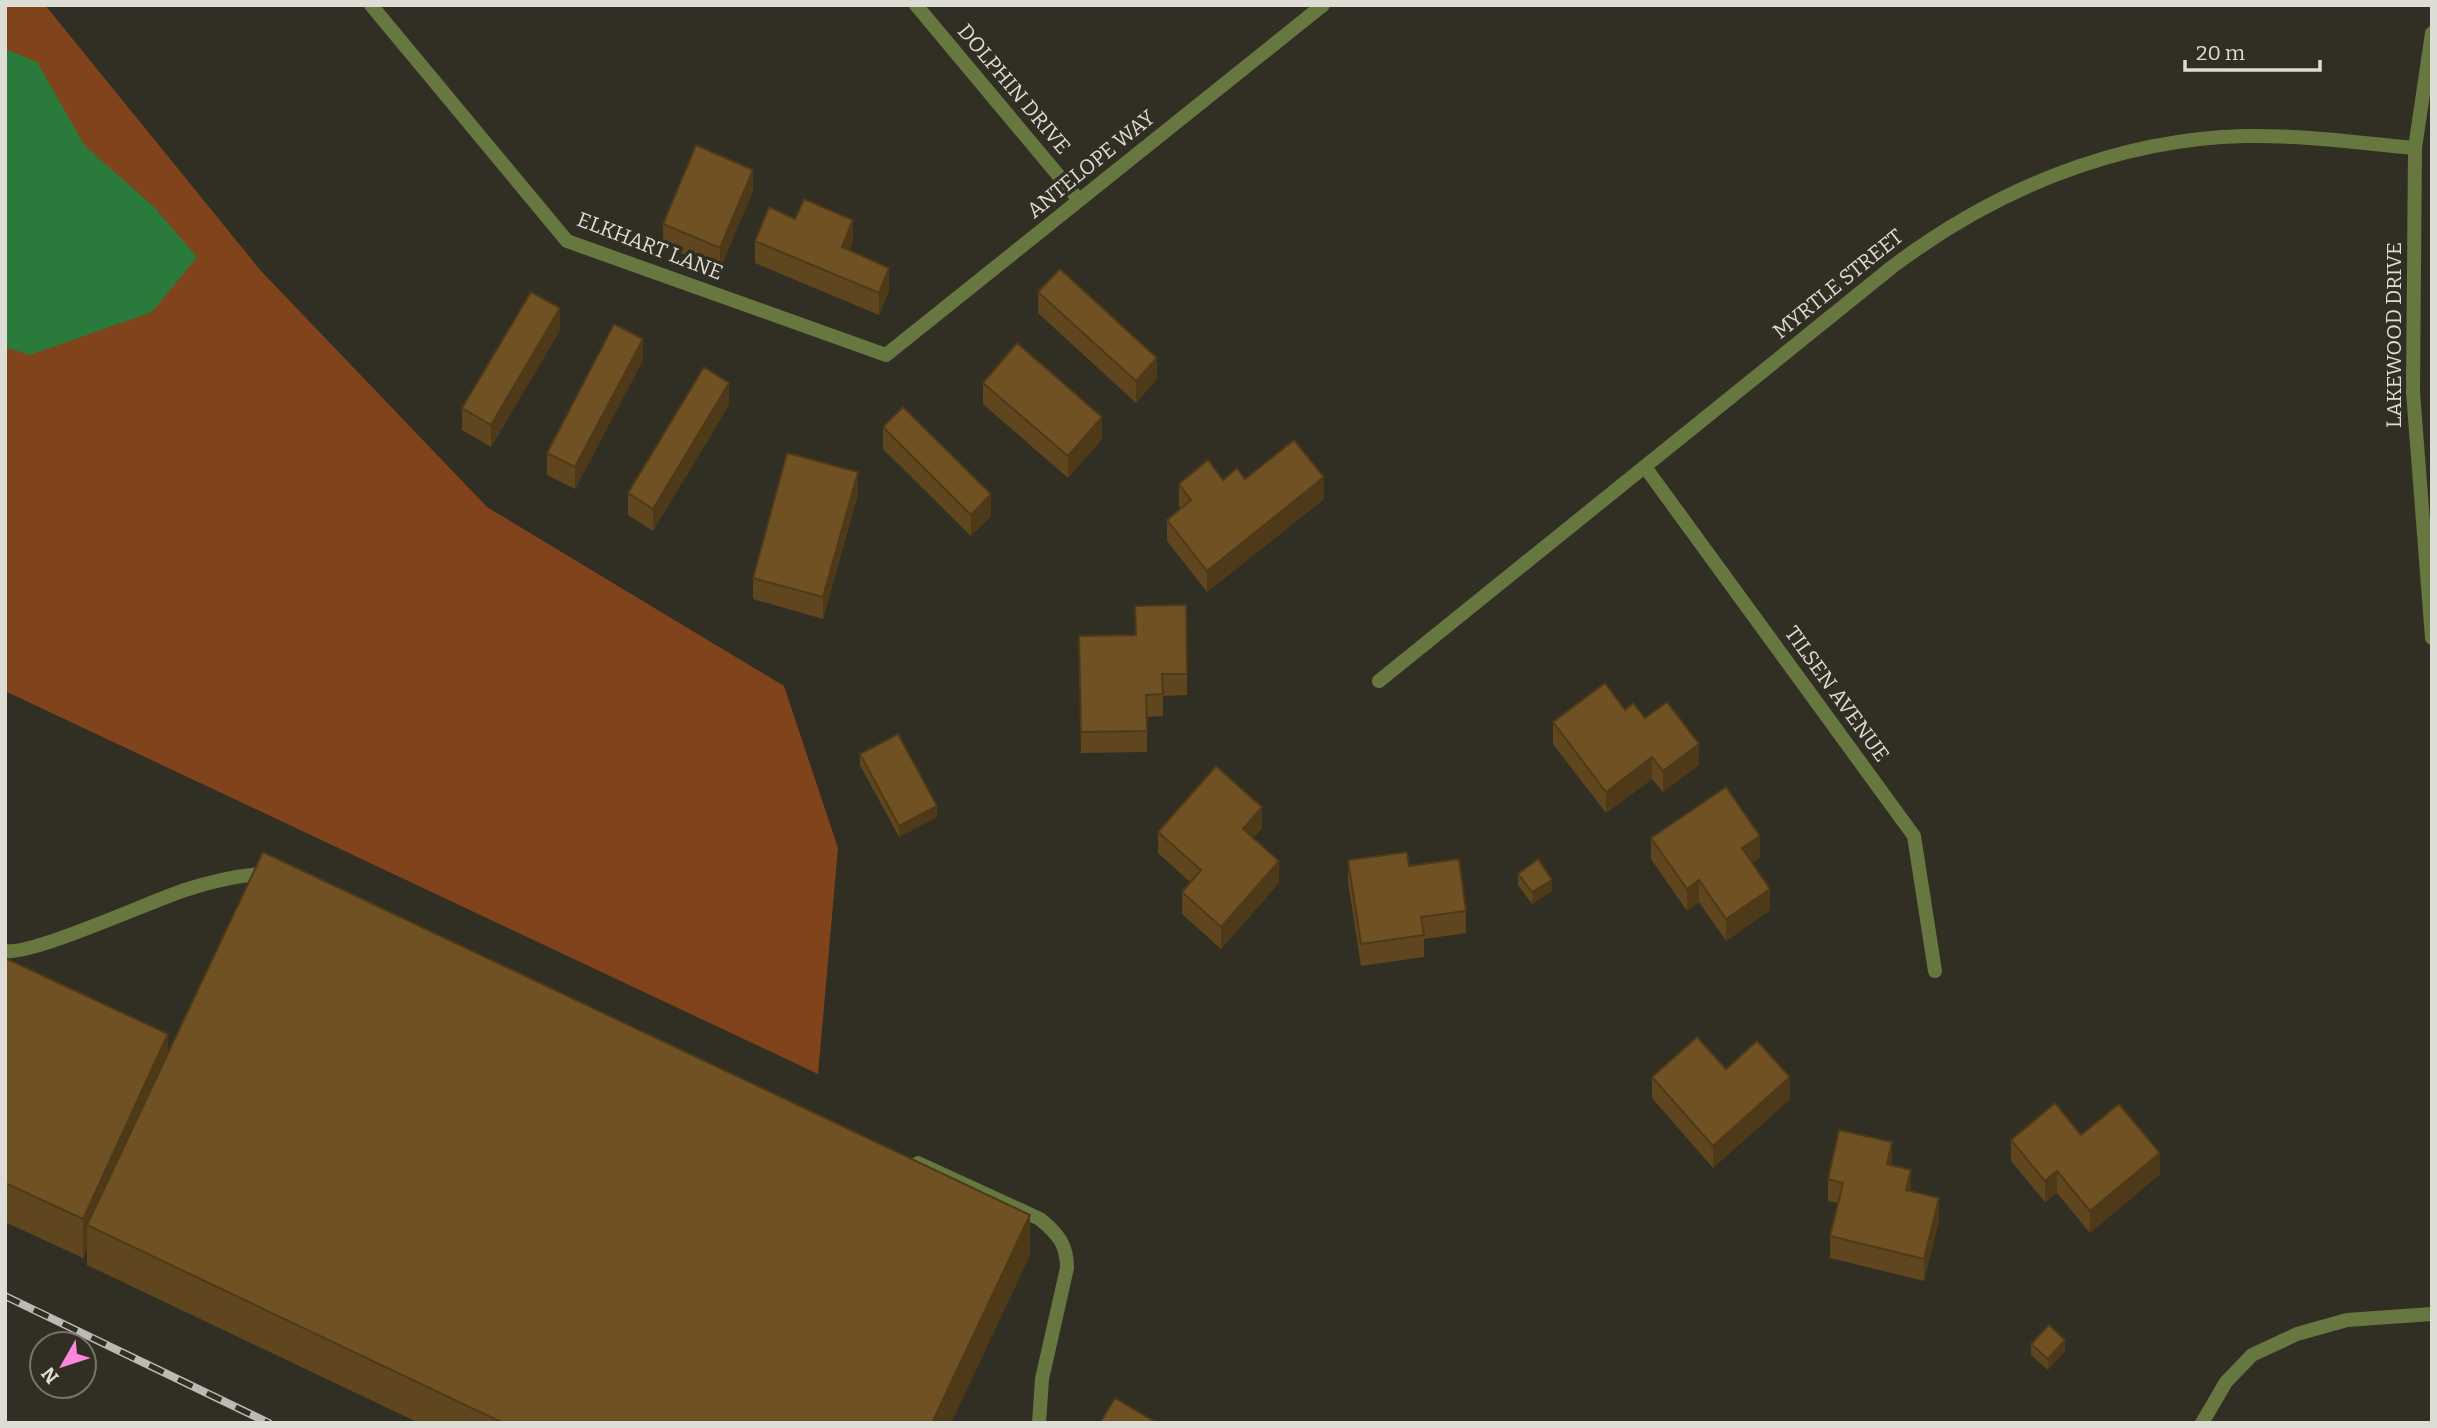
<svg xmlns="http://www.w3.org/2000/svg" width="2437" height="1428" font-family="Bitter,serif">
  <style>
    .green { fill: #80431b }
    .water { fill: #2a7a3c }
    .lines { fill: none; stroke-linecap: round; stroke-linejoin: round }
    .service { stroke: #667740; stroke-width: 14 }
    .minor { stroke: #667740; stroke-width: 14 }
    .tertiary { stroke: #667740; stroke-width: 14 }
    .rail-casing { stroke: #bcbbb3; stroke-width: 8 }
    .rail { stroke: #312f23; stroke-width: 5; stroke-dasharray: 16; stroke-linecap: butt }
    .wall { fill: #5f461e }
    .shaded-wall { fill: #4e3918 }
    .building { fill: #6f5123; stroke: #4e3918; stroke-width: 2 }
    .labels { text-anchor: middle; stroke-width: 7; stroke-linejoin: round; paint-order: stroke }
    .street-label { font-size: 21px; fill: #dddcd5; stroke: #312f23 }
  </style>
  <rect width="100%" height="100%" fill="#312f23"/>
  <path class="green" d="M5 5H45L261 271 487 507 784 686 838 848 818 1074 5 691Z"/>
  <path class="water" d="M5 49 37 62 85 146 154 207 197 257 152 312 30 355 5 347Z"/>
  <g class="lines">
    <path class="service" d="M5 951C31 956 151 901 185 890 212 881 242 875 270 873
      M918 1163 1040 1219C1058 1234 1067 1244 1067 1268L1042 1379 1039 1423
      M2202 1423 2226 1382 2252 1355 2297 1334 2347 1320 2432 1314"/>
    <path class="minor" d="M371 5 567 241 886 355 1323 5
      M916 5 1079 200
      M1645 467 1914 836 1935 971
      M1379 681 1892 267C1994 190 2116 139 2245 136 2302 135 2359 143 2415 148"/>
    <path class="tertiary" d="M2432 33 2415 148 2413 392 2432 638"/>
    <g class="rail-casing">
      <path id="rail" d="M5 1296 269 1423"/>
    </g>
    <use href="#rail" class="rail"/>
  </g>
  <path class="wall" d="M753 191 720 269 663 246V224Z
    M755 241H853L849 251 889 290 879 315 755 263Z
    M1038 292 1157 379 1136 403 1038 313Z
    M560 330 491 447 462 430V408Z
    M643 360 575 489 547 475V453Z
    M983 383 1102 439 1068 478 983 404Z
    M729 405 653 531 628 515V493Z
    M883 427 991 516 971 536 883 449Z
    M1245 479 1324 499 1207 592 1167 541V520L1181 508 1179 506V484Z
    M858 494 823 619 753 599V578Z
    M1135 606 1187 674V695L1163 696V716L1147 717V752L1081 753 1079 636 1135 635Z
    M1625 710 1645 718 1699 765 1663 792 1652 779 1606 813 1553 744V722Z
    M860 754 937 817 899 837 860 765Z
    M1262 828 1253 838 1279 883 1221 949 1182 914V892L1190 882 1158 853V832Z
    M1651 838 1760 858 1752 863 1770 910 1726 941 1699 902 1687 911 1651 859Z
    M1348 860 1409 866 1466 911V933L1424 939V957L1361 966 1348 882Z
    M1518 874 1552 891 1532 904 1518 885Z
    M5 958 168 1053 1030 1255 951 1423H419L87 1265V1249L83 1258 5 1222Z
    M1652 1077 1790 1099 1713 1168 1652 1098Z
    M2081 1135 2160 1174 2090 1233 2057 1193 2045 1202 2011 1161V1140Z
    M1891 1165 1911 1191 1939 1220 1924 1281 1830 1258V1236L1838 1203 1828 1201V1179Z
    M2031 1344 2065 1351 2048 1370 2031 1355Z"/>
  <path class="shaded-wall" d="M753 170V191L720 269V248Z
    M853 220V241L842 269V247Z
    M889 268V290L879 315V293Z
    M560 308V330L491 447V425Z
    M643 339V360L575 489V467Z
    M1157 358V379L1136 403V381Z
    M729 383V405L653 531V509Z
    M1102 417V439L1068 478V456Z
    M858 472V494L823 619V597Z
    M1324 477V499L1207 592V571Z
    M991 494V516L971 536V515Z
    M1699 744V765L1663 792V771Z
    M1652 757V779L1606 813V792Z
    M937 806V817L899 837V826Z
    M1262 807V828L1243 850V829Z
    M1760 836V858L1742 869V848Z
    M1279 861V883L1221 949V927Z
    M1552 880V891L1532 904V892Z
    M1699 880V902L1687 911V889Z
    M1770 889V910L1726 941V919Z
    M168 1034V1074L87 1225V1249L83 1258V1219Z
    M1790 1077V1099L1713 1168V1146Z
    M1892 1142V1164L1887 1185V1164Z
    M2160 1153V1174L2090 1233V1211Z
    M1911 1170V1191L1906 1190Z
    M2057 1171V1193L2045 1202V1181Z
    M1939 1198V1220L1924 1281V1259Z
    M1030 1215V1255L951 1423H932Z
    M2065 1340V1351L2048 1370V1359Z"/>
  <path class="building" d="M696 145 753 170 720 248 663 224Z
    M804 199 853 220 842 247 889 268 879 293 755 241 769 207 795 219Z
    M1060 269 1157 358 1136 381 1038 292Z
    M531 292 560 308 491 425 462 408Z
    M614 324 643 339 575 467 547 453Z
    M1017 343 1102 417 1068 456 983 383Z
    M704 367 729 383 653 509 628 493Z
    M903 407 991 494 971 515 883 427Z
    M1294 440 1324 477 1207 571 1167 520 1191 500 1179 484 1208 460 1223 480 1237 468 1245 479Z
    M787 453 858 472 823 597 753 578Z
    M1186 605 1187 674H1162L1163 694 1146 695 1147 731 1081 732 1079 636 1136 635 1135 606Z
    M1605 683 1625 710 1633 703 1645 718 1667 702 1699 744 1663 771 1652 757 1606 792 1553 722Z
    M898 734 937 806 899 826 860 754Z
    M1216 766 1262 807 1243 829 1279 861 1221 927 1182 892 1201 870 1158 832Z
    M1726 787 1760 836 1742 848 1770 889 1726 919 1699 880 1687 889 1651 838Z
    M263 852 1030 1215 932 1423H503L87 1225Z
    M1407 852 1409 866 1459 859 1466 911 1421 917 1424 935 1361 944 1348 860Z
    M1538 859 1552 880 1532 892 1518 874Z
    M5 958 168 1034 83 1219 5 1183Z
    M1697 1037 1726 1069 1757 1041 1790 1077 1713 1146 1652 1077Z
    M2055 1103 2081 1135 2119 1104 2160 1153 2090 1211 2057 1171 2045 1181 2011 1140Z
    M1839 1130 1892 1142 1887 1164 1911 1170 1906 1190 1939 1198 1924 1259 1830 1236 1843 1183 1828 1179Z
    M2049 1325 2065 1340 2048 1359 2031 1344Z
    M1115 1398 1157 1423H1100Z"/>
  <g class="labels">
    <g class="street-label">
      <text transform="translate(1014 89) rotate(50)" y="7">DOLPHIN DRIVE</text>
      <text transform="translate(1091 164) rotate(-39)" y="7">ANTELOPE WAY</text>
      <text transform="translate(650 246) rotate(21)" y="7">ELKHART LANE</text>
      <text transform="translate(1838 284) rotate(-39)" y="7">MYRTLE STREET</text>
      <text transform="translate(2394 335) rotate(-90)" y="7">LAKEWOOD DRIVE</text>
      <text transform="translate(1837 694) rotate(54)" y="7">TILSEN AVENUE</text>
    </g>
  </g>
  <rect width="2437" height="1428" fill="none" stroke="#dddcd5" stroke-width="14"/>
  <g transform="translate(63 1365) rotate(231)"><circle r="33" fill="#312f23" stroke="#76746a" stroke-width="2"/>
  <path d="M0-5L12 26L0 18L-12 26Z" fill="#ff85df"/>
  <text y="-10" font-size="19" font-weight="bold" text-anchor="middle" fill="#dddcd5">N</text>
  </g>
  <path d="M2185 60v10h135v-10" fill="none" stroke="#dddcd5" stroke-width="3.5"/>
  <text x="2196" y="60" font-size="21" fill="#dddcd5" stroke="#312f23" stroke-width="5" paint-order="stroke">20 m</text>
</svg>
